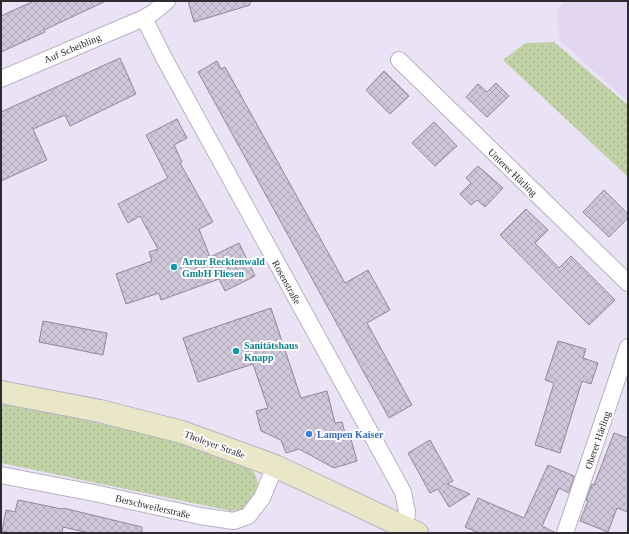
<svg xmlns="http://www.w3.org/2000/svg" width="629" height="534" font-family="'Times New Roman',serif">
  <style>
    .built { fill: #e2d6f0 }
    .grass { fill: url(#grass-dots) }
    .building { fill: url(#building-cross-hatch); stroke: #90889a }
    .lines { fill: none; stroke-linecap: round; stroke-linejoin: round }
    .minor-casing { stroke: #b9b1c3; stroke-width: 18 }
    .secondary-casing { stroke: #b9b1c3; stroke-width: 24 }
    .minor { stroke: #fff; stroke-width: 16 }
    .secondary { stroke: #e9e7c7; stroke-width: 22 }
    .culture-dot { fill: #0f9aa8; stroke: #fff; stroke-width: 1.5 }
    .shop-dot { fill: #3f7fe0; stroke: #fff; stroke-width: 1.5 }
    .labels { text-anchor: middle; stroke-width: 4; stroke-linejoin: round; paint-order: stroke }
    .street-label { font-size: 10px; fill: #2d2a31; stroke: #fff }
    .culture-label { font-size: 10px; font-weight: bold; fill: #0d838f; stroke: #fff; text-anchor: start }
    .shop-label { font-size: 10px; font-weight: bold; fill: #366cbe; stroke: #fff; text-anchor: start }
  </style>
  <defs>
    <pattern id="grass-dots" width="8" height="8" patternUnits="userSpaceOnUse"><rect width="8" height="8" fill="#c1d2a6"/><path d="M2 2h.1M6 6h.1" fill="none" stroke="#a6b48f" stroke-width="1.8" stroke-linecap="round"/></pattern>
    <pattern id="building-cross-hatch" width="8" height="8" patternUnits="userSpaceOnUse"><rect width="8" height="8" fill="#cec6d9"/><path d="M0 0l8 8M0 8l8-8" fill="none" stroke="#b1aabb"/></pattern>
  </defs>
  <rect width="100%" height="100%" fill="#eae2f5"/>
  <path class="built" d="M565 1H628V102L560 40 556 12Z"/>
  <path class="grass" d="M554 42 628 105V177L503 60 525 43Z
    M1 402 176 440 249 465 256 476 259 488 253 504 243 509 231 511 1 463Z"/>
  <path class="building" d="M34 1H106L44 30 45 32 1 52V16Z
    M188 1H250V5L194 22Z
    M120 58 136 94 70 126 65 115 33 129 47 160 1 181V112Z
    M217 61 221 69 225 67 345 283 368 270 390 310 367 323 412 405 389 418 198 72Z
    M384 71 409 96 390 114 366 90Z
    M496 83 509 96 487 117 466 97 478 84 487 92Z
    M177 119 187 138 174 145 182 162 180 163 213 222 199 229 210 257 239 243 255 276 225 291 219 279 161 300 159 293 126 304 116 274 152 261 149 252 158 249 140 216 128 223 118 204 168 178 146 135Z
    M434 122 457 146 435 166 412 143Z
    M478 166 503 188 485 207 477 200 471 205 460 194 471 183 466 178Z
    M604 190 628 214V218L609 237 583 212Z
    M526 209 548 230 535 243 559 268 571 256 615 300 589 325 500 235Z
    M271 308 301 398 327 391 335 423 342 422 345 433 349 432 357 461 334 468 299 449 286 453 281 440 261 431 256 411 268 408 253 364 198 382 183 338Z
    M43 321 107 333 103 355 39 342Z
    M558 341 586 349 583 358 598 363 591 384 582 381 560 453 535 445 554 383 545 380Z
    M614 433 628 438V512L617 508 608 532 580 521 588 501 586 500 592 484 594 485Z
    M430 440 453 481 447 484 470 494 449 507 438 489 430 493 408 453Z
    M548 465 574 476 569 493 559 488 542 526 556 533H479L465 527 478 498 524 518Z
    M18 500 62 509 63 508 142 527V533H89L63 527 62 533H11L2 531 6 510 15 512Z"/>
  <g class="lines">
    <g class="minor-casing">
      <path id="minor" d="M144 18 164 58 403 492 407 512 405 528
        M399 60 628 283
        M1 79 144 18 154 12 167 1
        M1 475 94 493 200 516 234 521 248 516 262 498 275 466
        M565 533 628 347"/>
    </g>
    <g class="secondary-casing">
      <path id="secondary" d="M1 392 100 411 182 432 275 466 417 533"/>
    </g>
    <use href="#minor" class="minor"/>
    <use href="#secondary" class="secondary"/>
  </g>
  <g class="culture-dot">
    <circle cx="174" cy="267" r="4"/>
    <circle cx="236" cy="351" r="4"/>
  </g>
  <circle class="shop-dot" cx="309" cy="434" r="4"/>
  <g class="labels">
    <g class="street-label">
      <text transform="translate(72 48) rotate(-23)" y="4">Auf Scheibling</text>
      <text transform="translate(513 172) rotate(44)" y="4">Unterer Härling</text>
      <text transform="translate(287 282) rotate(61)" y="4">Rosenstraße</text>
      <text transform="translate(597 440) rotate(-71)" y="4">Oberer Härling</text>
      <text transform="translate(215 444) rotate(20)" y="4">Tholeyer Straße</text>
      <text transform="translate(153 506) rotate(13)" y="4">Berschweilerstraße</text>
    </g>
    <g class="culture-label">
      <text x="182" y="265">Artur Recktenwald<tspan x="182" dy="12">GmbH Fliesen</tspan></text>
      <text x="244" y="349">Sanitätshaus<tspan x="244" dy="12">Knapp</tspan></text>
    </g>
    <g class="shop-label">
      <text x="317" y="438">Lampen Kaiser</text>
    </g>
  </g>
  <rect width="629" height="534" fill="none" stroke="#2d2a31" stroke-width="4"/>
</svg>
